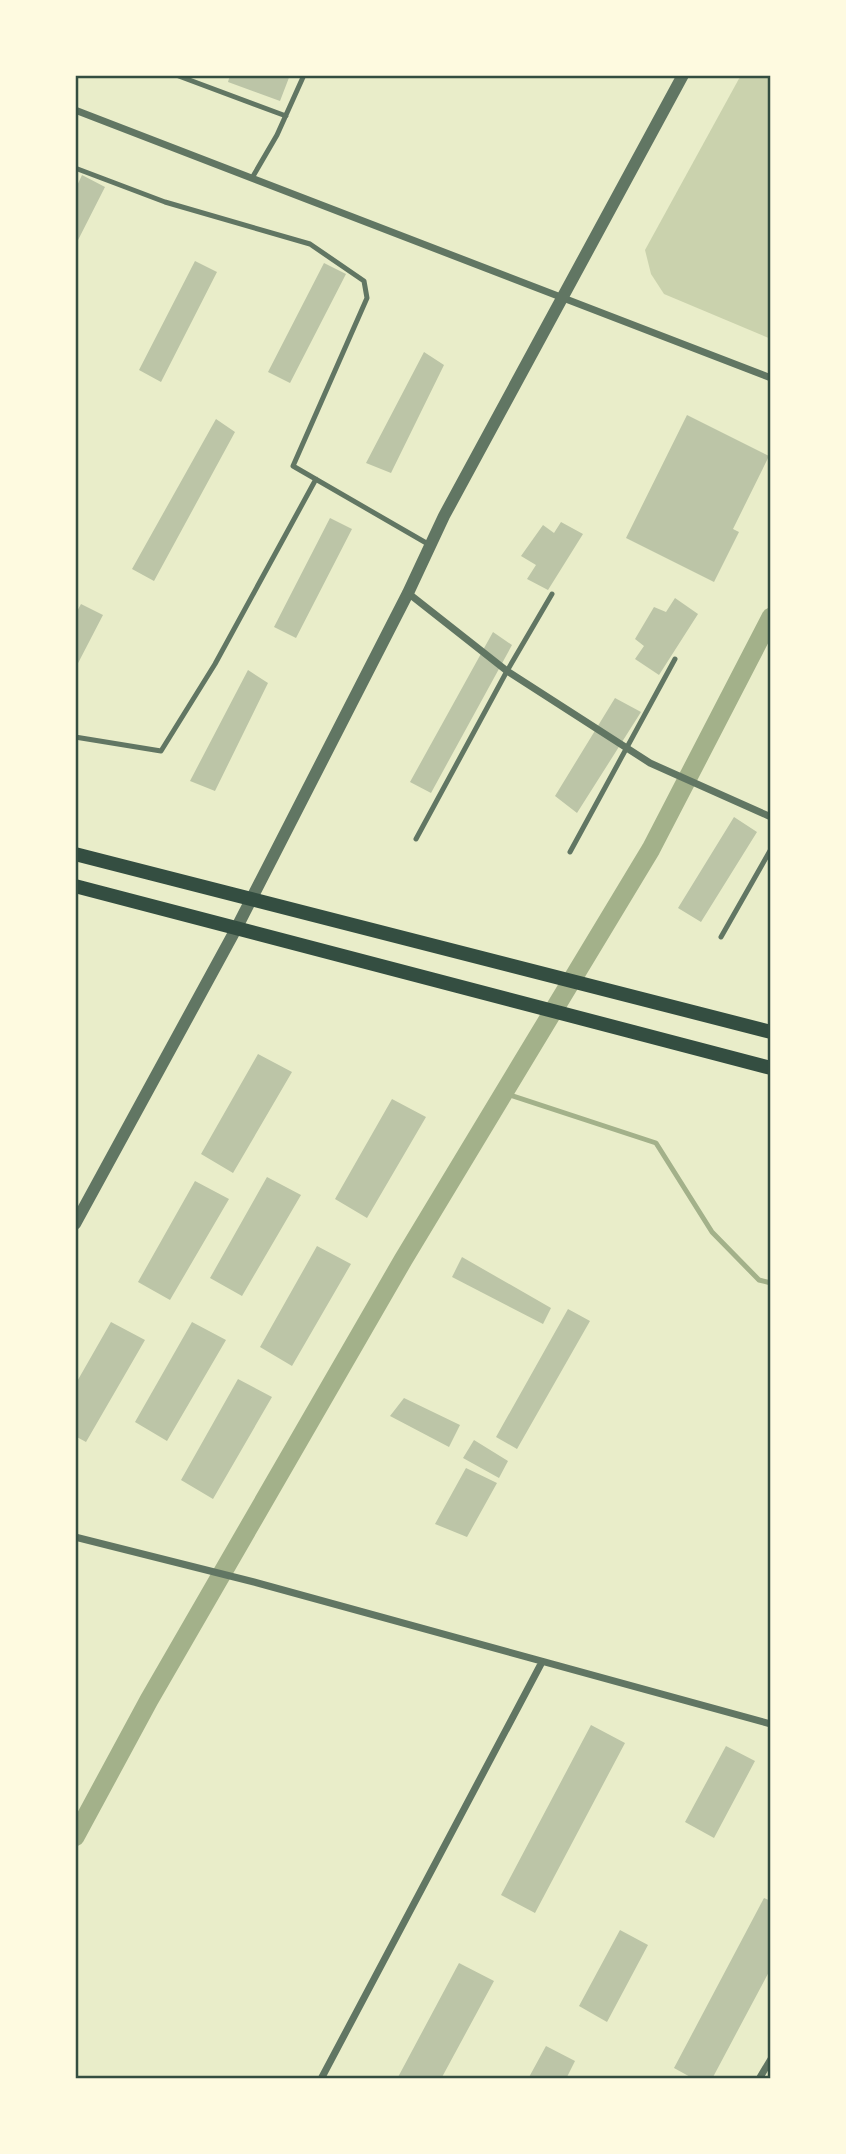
<svg xmlns="http://www.w3.org/2000/svg" width="846" height="2154" font-family="'Source Serif 4',serif">
  <style>
    .green { fill: #cad2ad }
    .lines { fill: none; stroke-linecap: round; stroke-linejoin: round }
    .stream { stroke: #a3b18a; stroke-width: 5 }
    .canal { stroke: #a3b18a; stroke-width: 19 }
    .building { fill: #bcc5a7 }
    .service { stroke: #617663; stroke-width: 5 }
    .minor { stroke: #617663; stroke-width: 7 }
    .tertiary { stroke: #617663; stroke-width: 12 }
    .secondary { stroke: #344e41; stroke-width: 14 }
    .neatline { fill: none; stroke: #344e41; stroke-width: 2.5 }
  </style>
  <rect width="100%" height="100%" fill="#e9edc9"/>
  <path class="green" d="M741 75H771V339L664 294 651 274 645 250Z"/>
  <g class="lines">
    <path class="stream" d="M504 1093 656 1143 712 1232 759 1280 771 1283"/>
    <path class="canal" d="M75 1837 149 1700 403 1260 651 849 771 617"/>
  </g>
  <path class="building" d="M230 75H290L280 101 228 82Z
    M82 175 105 187 75 246V190Z
    M195 261 217 272 161 382 139 370Z
    M324 263 346 274 290 383 268 372Z
    M424 352 444 365 391 473 366 463Z
    M687 415 769 456 733 529 739 532 714 582 626 538Z
    M216 419 235 432 154 581 132 569Z
    M330 518 352 529 296 638 274 627Z
    M561 522 583 534 548 590 527 579 536 565 521 556 543 525 554 533Z
    M675 598 698 614 659 675 635 659 644 646 635 639 654 607 666 612Z
    M81 604 103 615 75 669V615Z
    M493 632 512 645 431 793 410 782Z
    M248 670 268 683 215 791 190 781Z
    M615 698 641 712 577 813 555 796Z
    M734 817 757 832 701 922 678 908Z
    M258 1054 292 1072 233 1173 201 1154Z
    M392 1099 426 1117 367 1218 335 1199Z
    M267 1177 301 1195 242 1296 210 1278Z
    M195 1181 229 1199 170 1300 138 1282Z
    M317 1246 351 1264 292 1366 260 1347Z
    M462 1257 551 1308 543 1324 452 1277Z
    M568 1309 590 1321 517 1449 496 1437Z
    M111 1322 145 1340 86 1442 75 1436V1385Z
    M192 1322 226 1340 167 1441 135 1422Z
    M238 1379 272 1397 213 1499 181 1480Z
    M404 1398 460 1425 449 1447 390 1416Z
    M474 1440 508 1461 499 1478 463 1458Z
    M466 1468 497 1483 467 1537 435 1524Z
    M591 1725 625 1743 535 1913 501 1895Z
    M726 1746 755 1761 714 1838 685 1822Z
    M764 1898 771 1901V1968L712 2079H694L674 2068Z
    M620 1930 648 1945 607 2022 579 2006Z
    M459 1963 494 1981 441 2079H397Z
    M546 2046 575 2061 566 2079H528Z"/>
  <g class="lines">
    <path class="service" d="M176 75 286 116
      M75 168 165 202 310 244 364 281 367 298 293 466 428 544
      M252 178 277 135 304 75
      M75 737 161 751 215 664 316 479
      M416 839 507 671 552 594
      M570 852 675 659
      M721 937 771 849"/>
    <path class="minor" d="M75 110 771 378
      M408 593 507 671 650 763 771 817
      M75 1537 254 1582 771 1724
      M321 2079 542 1662
      M759 2079 771 2059"/>
    <path class="tertiary" d="M75 1224 236 929 408 593 444 516 683 75"/>
    <path class="secondary" d="M75 854 771 1032
      M75 886 771 1068"/>
  </g>
  <rect width="846" height="2154" fill="none" stroke="#fefae0" stroke-width="154"/>
  <rect x="77" y="77" width="692" height="2000" class="neatline"/>
</svg>
